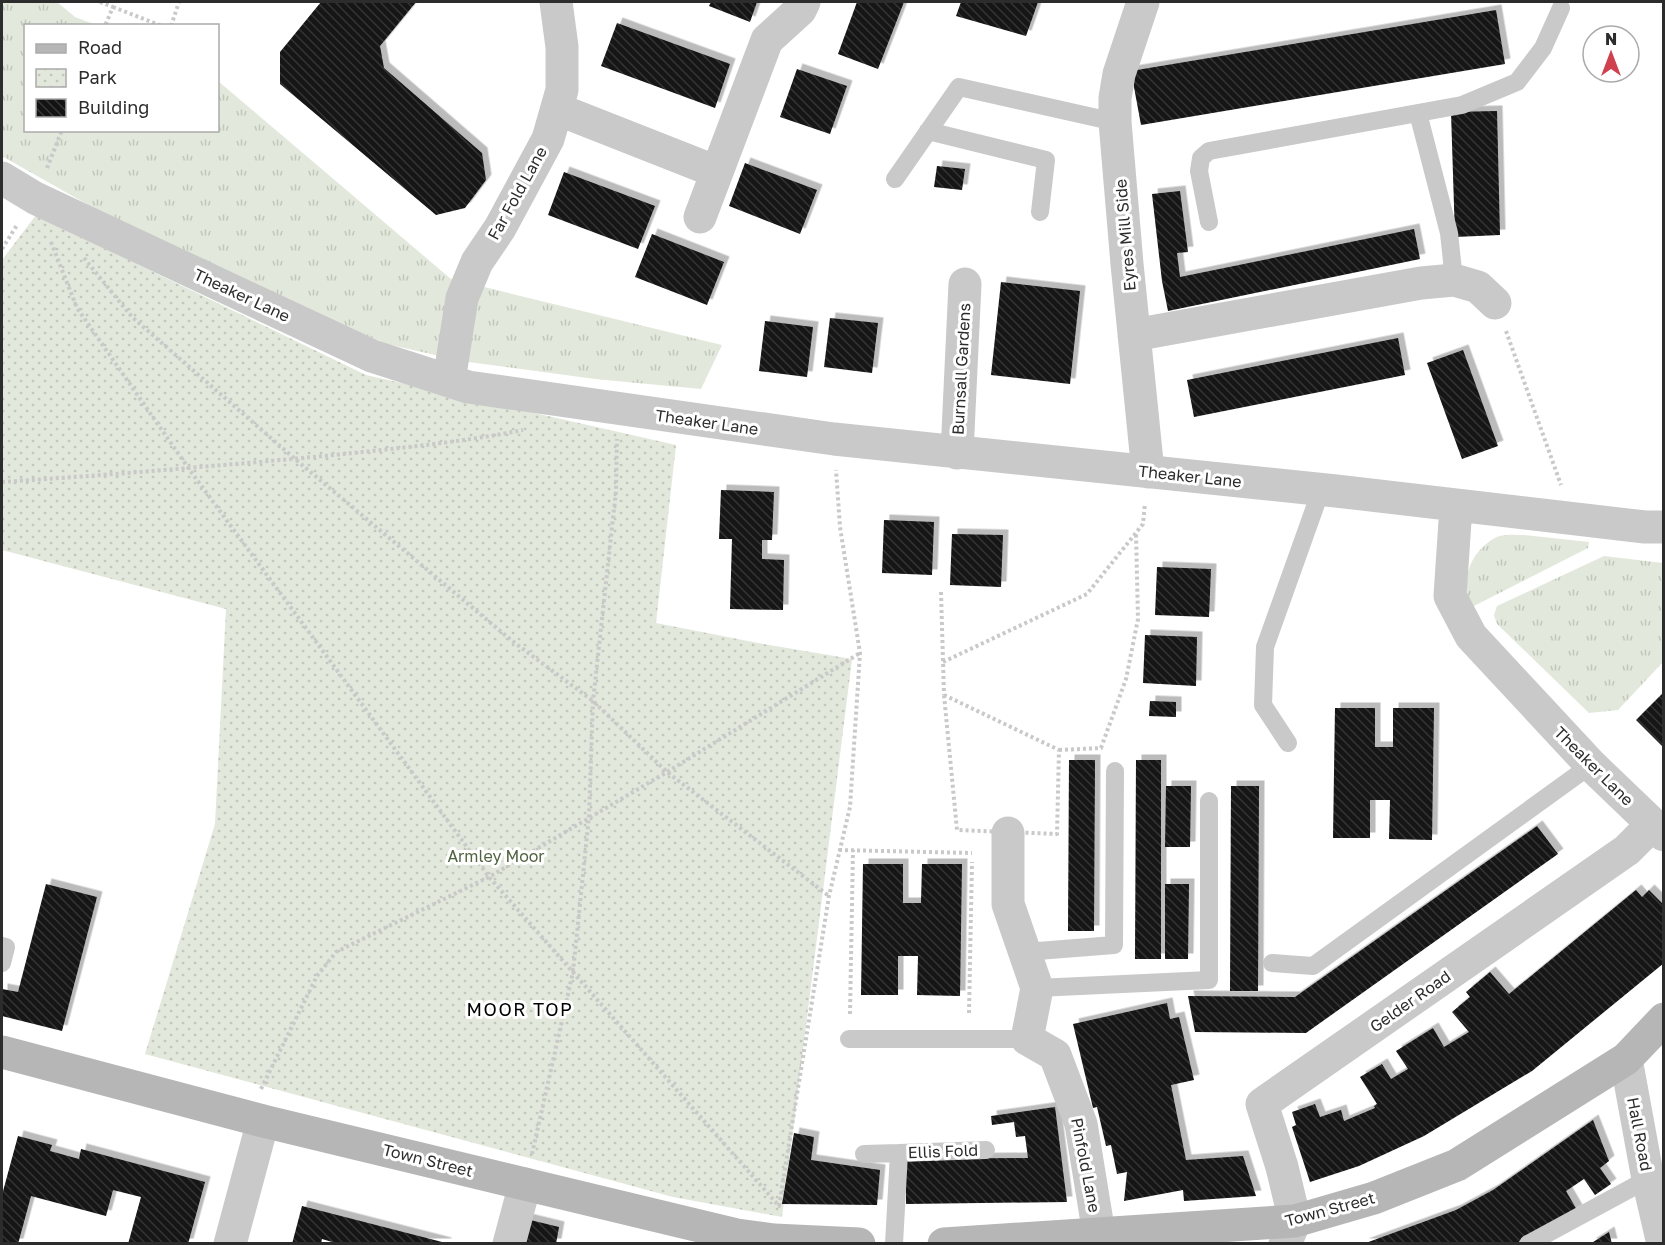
<svg xmlns="http://www.w3.org/2000/svg" width="1665" height="1245" font-family="'Golos Text',sans-serif">
  <style>
    .grass { fill: url(#grass-tufts) }
    .park { fill: url(#park-dots) }
    .building { fill: url(#building-back-hatch); filter: url(#shadow) }
    .lines { fill: none; stroke-linecap: round; stroke-linejoin: round }
    .path { stroke: #c9c9c9; stroke-width: 4; stroke-dasharray: 3 3; stroke-linecap: butt }
    .lane { stroke: #c9c9c9; stroke-width: 18 }
    .street { stroke: #c9c9c9; stroke-width: 33 }
    .secondary { stroke: #b6b6b6; stroke-width: 33 }
    .labels { text-anchor: middle; stroke-width: 6; stroke-linejoin: round; paint-order: stroke }
    .street-label { font-size: 16px; fill: #2c2c2c; stroke: #fff }
    .park-label { font-size: 16px; fill: #51623f; stroke: #fff }
    .neighbourhood-label { font-size: 18px; letter-spacing: 1.5px; fill: #000; stroke: #fff }
  </style>
  <defs>
    <pattern id="grass-tufts" width="24" height="20" patternUnits="userSpaceOnUse" patternTransform="scale(1.5)"><rect width="24" height="20" fill="#e2e8db"/><path d="M3 7l-1-3M5 7V3M7 7l1-3M15 17l-1-3M17 17v-4M19 17l1-3" fill="none" stroke="#c2c7bc"/></pattern>
    <pattern id="park-dots" width="8" height="8" patternUnits="userSpaceOnUse" patternTransform="scale(1.5)"><rect width="8" height="8" fill="#e2e8db"/><path d="M2 2h.1M6 6h.1" fill="none" stroke="#c2c7bc" stroke-width="1.8" stroke-linecap="round"/></pattern>
    <pattern id="building-back-hatch" width="6" height="6" patternUnits="userSpaceOnUse" patternTransform="scale(1.5)"><rect width="6" height="6" fill="#131313"/><path d="M-1 5l2 2M0 0l6 6M5-1l2 2" fill="none" stroke="#363636"/></pattern>
    <filter id="shadow"><feDropShadow dx="5.5" dy="-5.5" stdDeviation="0" flood-color="#0004"/></filter>
  </defs>
  <rect width="100%" height="100%" fill="#fff"/>
  <path class="grass" d="M2 2H57L75 17 96 25 26 26V130H218V81L451 279 722 345 701 389 595 379 461 361 387 344 276 299 113 219 2 156Z
    M1524 535 1589 542 1588 548 1470 608C1464 585 1465 563 1484 546 1488 542 1495 537 1500 536 1508 534 1517 535 1524 535Z
    M1604 556 1663 563V662L1618 710 1589 713 1497 624 1494 615 1497 606Z"/>
  <path class="park" d="M36 215 366 375 676 445 656 623 758 643 852 659 782 1217 673 1197 145 1054 215 824 226 609 2 550V260Z"/>
  <path class="building" d="M321 2H416L380 46 384 68 482 153 486 180 465 208 436 215 280 84V52Z
    M711 2H757L750 22 709 6Z
    M857 2H904L878 69 838 54Z
    M961 2H1038L1026 36 956 16Z
    M1496 10 1505 64 1141 125 1131 71Z
    M617 23 730 64 715 108 601 66Z
    M797 69 847 86 830 134 780 117Z
    M1497 111 1500 235 1455 237 1451 112Z
    M745 163 817 190 800 234 729 206Z
    M937 166 965 169 962 190 934 187Z
    M564 172 655 206 638 249 548 215Z
    M1180 191 1188 252 1177 253 1180 277 1414 229 1420 259 1168 311 1162 281 1152 194Z
    M652 234 724 262 707 305 635 277Z
    M1001 282 1080 291 1070 384 991 375Z
    M830 318 878 323 872 373 824 367Z
    M765 321 813 327 807 377 759 371Z
    M1398 338 1405 375 1194 417 1187 380Z
    M1463 350 1498 446 1462 459 1427 363Z
    M721 490 774 492 772 540H762V559L784 560 783 610 730 609 732 539H719Z
    M884 520 934 522 932 575 882 573Z
    M952 534 1003 535 1001 587 950 585Z
    M1157 567 1211 569 1209 617 1155 615Z
    M1145 635 1197 637 1196 686 1143 683Z
    M1664 692V748L1636 720Z
    M1150 701 1176 702V717L1149 716Z
    M1335 708H1375V747H1393V708H1434L1432 840 1389 839 1390 800H1370V838H1333Z
    M1069 760H1095L1094 931H1068Z
    M1136 760H1161V959H1135Z
    M1166 786H1191L1190 847H1165Z
    M1231 786H1259L1258 991H1230Z
    M1537 826 1558 854 1306 1033 1195 1032 1188 996 1295 997Z
    M863 864H903V903H921L922 864H962L960 996 917 995 918 956H898V995H861Z
    M46 884 97 897 62 1031 2 1016V989L18 992Z
    M1165 884H1189L1188 959H1165Z
    M1636 890 1642 897 1649 890 1664 905V963L1532 1071 1424 1136 1359 1166 1310 1182 1292 1127 1296 1125 1292 1112 1315 1104 1320 1117 1341 1110 1344 1121 1375 1108 1374 1106 1377 1104 1360 1077 1382 1064 1391 1079 1408 1069 1396 1051 1433 1028 1444 1047 1469 1032 1452 1012 1470 997 1466 992 1490 972 1509 994Z
    M1167 1003 1170 1019 1179 1017 1194 1080 1171 1085 1186 1160 1243 1156 1256 1196 1184 1201 1183 1190 1124 1201 1127 1172 1117 1174 1111 1145 1106 1146 1097 1107 1093 1108 1073 1024Z
    M1055 1107 1067 1202 906 1204V1159L1028 1158 1025 1136 1016 1137 1014 1122 992 1125 991 1116Z
    M1593 1120 1609 1161 1600 1168 1611 1184 1595 1195 1584 1179 1566 1191 1577 1210 1515 1244H1363L1456 1210 1493 1190Z
    M794 1133 814 1137 811 1160 880 1170 877 1205 782 1204Z
    M18 1136 52 1145 50 1151 79 1159 81 1149 205 1182 188 1244H128L141 1197 113 1190 106 1216 31 1196 18 1244H2V1195Z
    M302 1206 446 1243V1244H339L322 1239 321 1244H292Z
    M526 1219 559 1227 556 1244H521Z
    M1609 1232 1612 1244H1590Z"/>
  <g class="lines">
    <path class="path" d="M100 2 113 7 105 26
      M113 7 162 26
      M171 26 179 2
      M47 168 62 130
      M51 242 77 308 189 469 489 877 779 1206 829 896 850 807 860 653 840 527 836 470
      M2 249 17 225
      M84 258 132 317 295 459 511 640 593 701 667 772 829 896
      M1506 331 1561 485
      M2 482C109 475 217 466 324 456 390 449 457 443 523 430
      M941 592 944 695
      M943 662 1087 594 1143 524 1145 503
      M944 695 1059 750 1057 834 957 830Z
      M1059 750 1101 748 1126 679 1138 619 1136 533
      M839 850 972 853
      M969 1013 972 862
      M850 1014 853 850
      M261 1089 317 976 336 952 489 877 667 772 860 653
      M532 1154 573 972 589 816 593 701 616 491 617 439"/>
    <path class="lane" d="M1418 113 1449 233 1454 280
      M928 131 1046 160 1040 212
      M895 179 959 87 1115 122
      M1209 222 1199 171 1201 158 1209 151 1462 105 1517 82 1543 48 1561 8
      M1288 743 1263 705 1265 647 1321 490
      M2 946 6 947 2 963
      M1025 952 1114 945 1115 771
      M1272 963 1313 966 1591 765
      M1037 988 1209 980V801
      M849 1039H1027
      M864 1154 899 1153
      M894 1244 899 1153 986 1150
      M1528 1244 1648 1179"/>
    <path class="street" d="M1143 2 1119 74 1115 98V122L1127 264 1148 472
      M557 109 717 172
      M2 178 35 198 372 356 468 387 834 439 1336 491 1645 527H1664
      M700 217 767 40 800 10 804 2
      M1134 335 1421 283 1454 280 1478 287 1495 303
      M449 381 462 298 477 262 500 228 548 139 562 90V47L556 2
      M957 453 965 284
      M1456 506 1450 596 1471 636 1591 765 1664 835
      M1008 833V904L1037 988 1027 1039 1055 1055 1081 1124 1099 1234
      M1626 1059 1648 1179 1663 1244
      M230 1244 263 1121
      M509 1244 525 1184
      M1285 1244 1295 1221 1282 1167 1262 1104 1627 850 1653 824"/>
    <path class="secondary" d="M2 1052 263 1121 737 1235 774 1240 859 1244
      M944 1244 1295 1221 1374 1198 1457 1165 1626 1059 1664 1019"/>
  </g>
  <g class="labels">
    <g class="street-label">
      <text transform="translate(517 193) rotate(-61)" y="6">Far Fold Lane</text>
      <text transform="translate(1125 235) rotate(-95)" y="6">Eyres Mill Side</text>
      <text transform="translate(242 295) rotate(25)" y="6">Theaker Lane</text>
      <text transform="translate(961 369) rotate(-87)" y="6">Burnsall Gardens</text>
      <text transform="translate(707 422) rotate(8)" y="6">Theaker Lane</text>
      <text transform="translate(1190 476) rotate(6)" y="6">Theaker Lane</text>
      <text transform="translate(1594 766) rotate(45)" y="6">Theaker Lane</text>
      <text transform="translate(1410 1001) rotate(-35)" y="6">Gelder Road</text>
      <text transform="translate(1640 1134) rotate(79)" y="6">Hall Road</text>
      <text transform="translate(943 1151) rotate(-2)" y="6">Ellis Fold</text>
      <text transform="translate(428 1160) rotate(14)" y="6">Town Street</text>
      <text transform="translate(1086 1165) rotate(79)" y="6">Pinfold Lane</text>
      <text transform="translate(1330 1209) rotate(-15)" y="6">Town Street</text>
    </g>
    <g class="park-label">
      <text x="496" y="862">Armley Moor</text>
    </g>
    <g class="neighbourhood-label">
      <text x="520" y="1016">MOOR TOP</text>
    </g>
  </g>
  <rect width="1665" height="1245" fill="none" stroke="#2c2c2c" stroke-width="6"/>
  <rect x="24" y="24" width="195" height="108" fill="#ffffff" stroke="#ababab" stroke-width="1.5"/>
  <rect x="36" y="44" width="30" height="9" fill="#b6b6b6" stroke="#ababab" stroke-width="1.5"/>
  <text x="78" y="54" font-size="18" fill="#2c2c2c">Road</text>
  <rect x="36" y="69" width="30" height="18" fill="url(#park-dots)" stroke="#ababab" stroke-width="1.5"/>
  <text x="78" y="84" font-size="18" fill="#2c2c2c">Park</text>
  <rect x="36" y="99" width="30" height="18" fill="url(#building-back-hatch)" stroke="#ababab" stroke-width="1.5"/>
  <text x="78" y="114" font-size="18" fill="#2c2c2c">Building</text>
  <g transform="translate(1611 54)"><circle r="28" fill="#ffffff" stroke="#ababab" stroke-width="1.5"/>
  <path d="M0-4.5L10 22L0 15L-10 22Z" fill="#d04150"/>
  <text y="-9" font-size="16" font-weight="bold" text-anchor="middle" fill="#2c2c2c">N</text>
  </g>
</svg>
